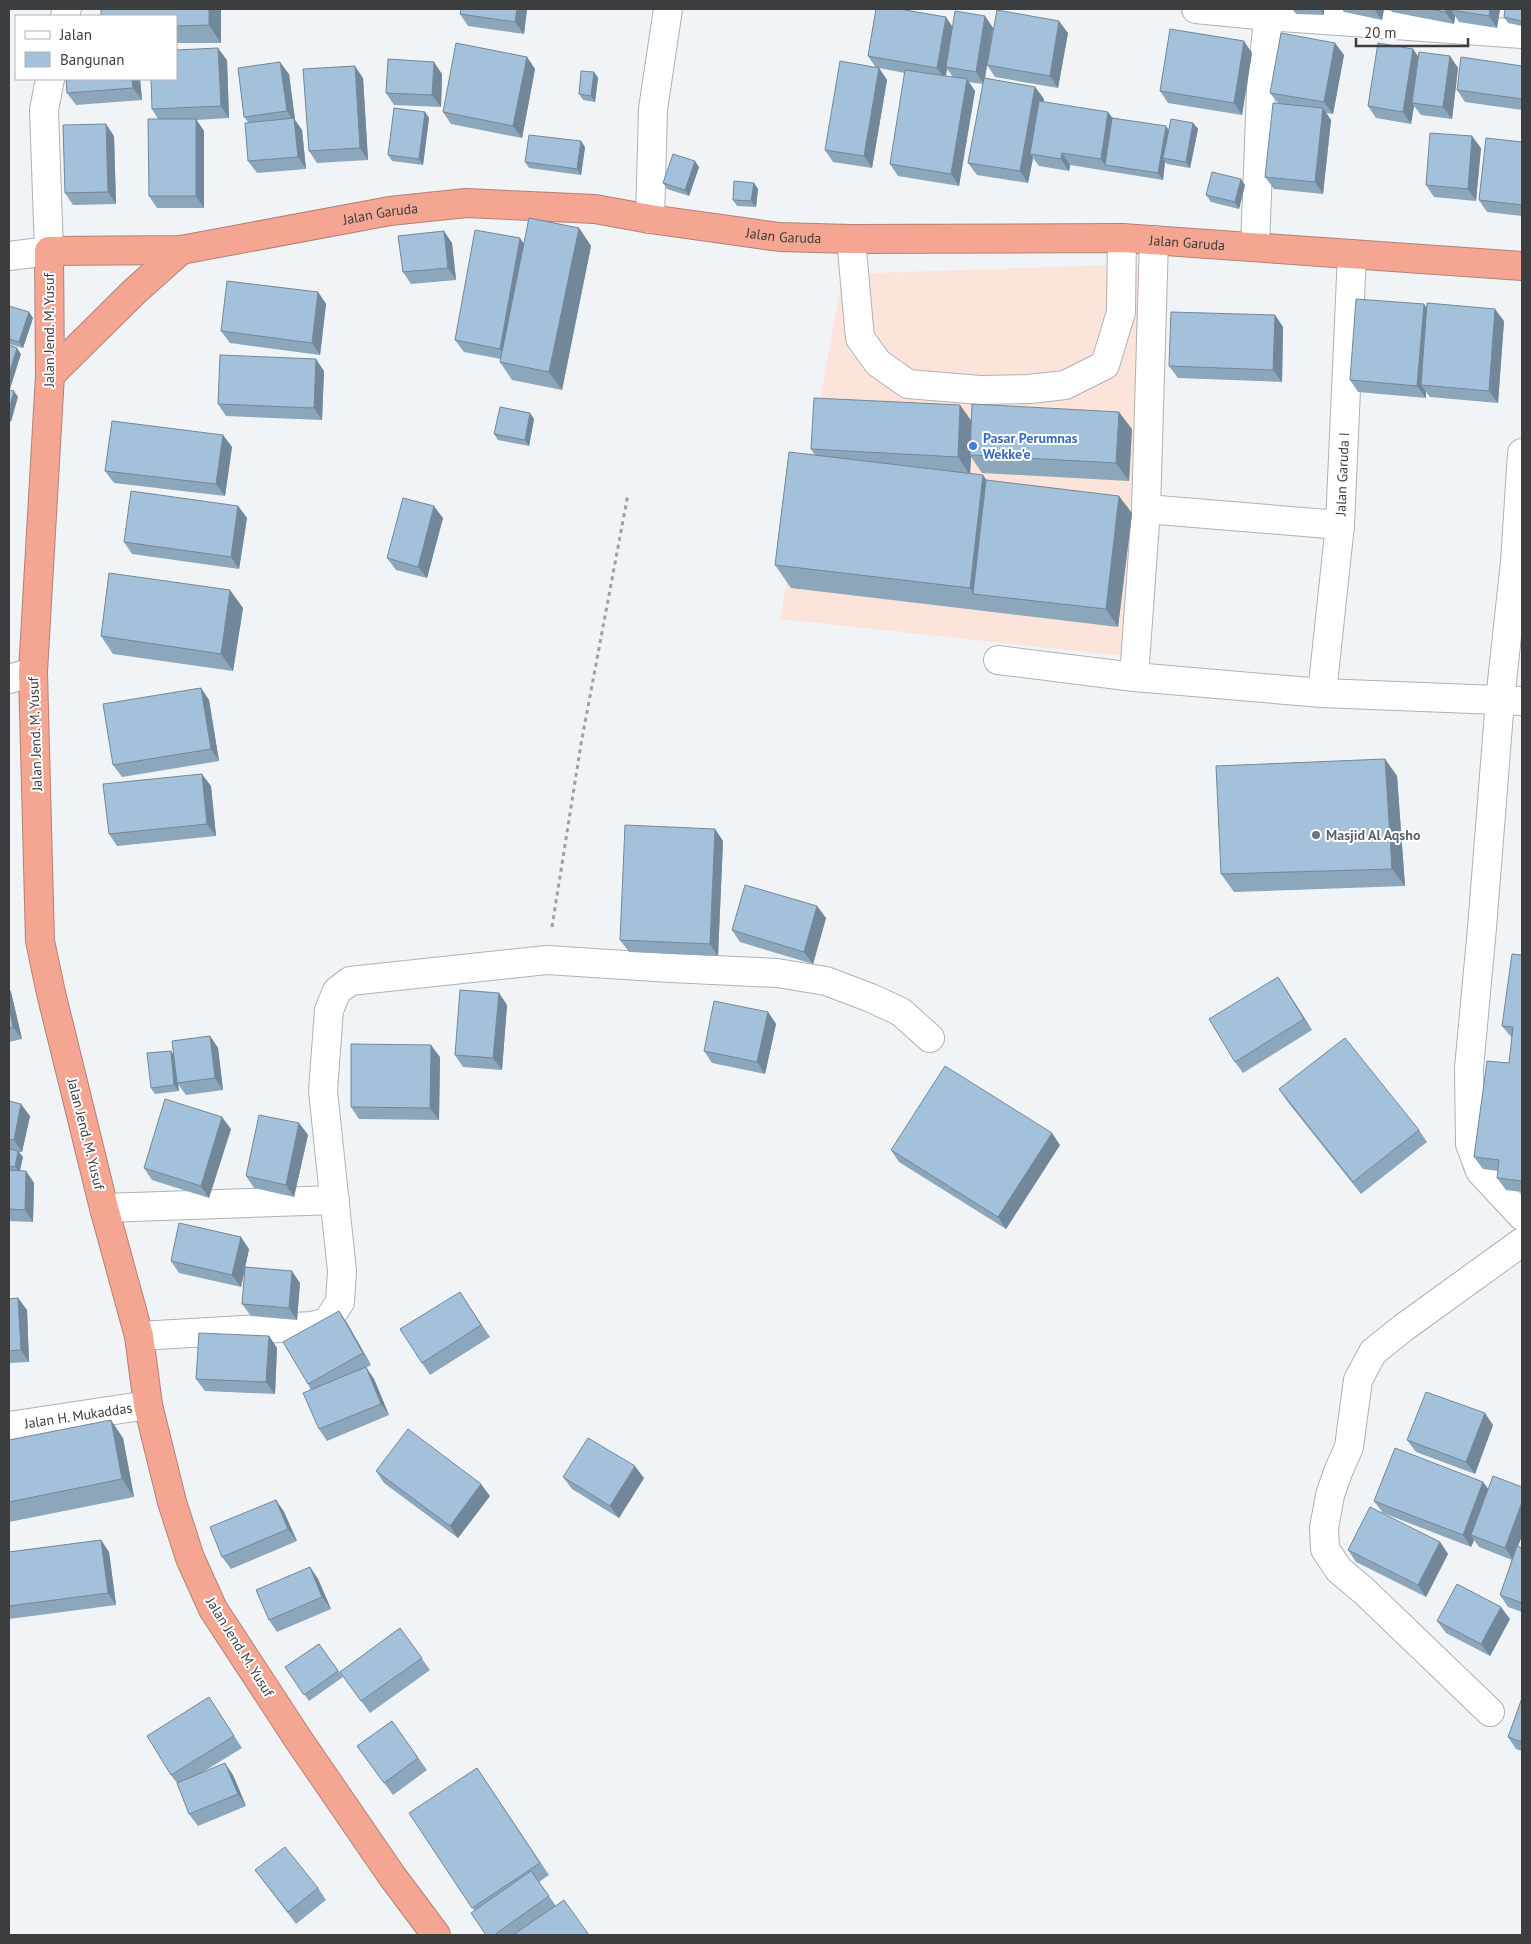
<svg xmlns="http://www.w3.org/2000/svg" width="1531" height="1944" font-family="'PT Sans',sans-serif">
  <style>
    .commercial { fill: #fce4da }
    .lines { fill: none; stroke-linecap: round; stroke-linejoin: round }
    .minor-casing { stroke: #aeb1b3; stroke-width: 30 }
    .highway-casing { stroke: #b48175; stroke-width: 30 }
    .path { stroke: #9ea0a2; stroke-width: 3; stroke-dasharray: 4 4; stroke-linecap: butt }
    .minor { stroke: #fff; stroke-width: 28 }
    .highway { stroke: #f5a692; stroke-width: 28 }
    .wall { fill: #8ca6bb; fill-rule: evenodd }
    .shaded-wall { fill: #728799 }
    .building { fill: #a3c1da; stroke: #728799 }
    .shop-dot { fill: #3f7fe0; stroke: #fff; stroke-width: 2 }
    .worship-dot { fill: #6b7280; stroke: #fff; stroke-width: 2 }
    .labels { text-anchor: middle; stroke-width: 4; stroke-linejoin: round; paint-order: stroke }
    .street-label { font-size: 14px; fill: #3b3d3e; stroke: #fff }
    .shop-label { font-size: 14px; font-weight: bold; fill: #366cbe; stroke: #fff; text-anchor: start }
    .worship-label { font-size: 14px; font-weight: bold; fill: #5b616d; stroke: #fff; text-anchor: start }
  </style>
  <rect width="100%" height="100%" fill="#f1f4f7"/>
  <path class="commercial" d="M1143 264 1123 656 780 619 843 274Z"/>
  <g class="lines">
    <g class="minor-casing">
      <g id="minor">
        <path d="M1196 9 1268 16 1522 34"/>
        <path d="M65 16 67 9"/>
        <path d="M650 219 653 109 668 9"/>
        <path d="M851 239 860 338 878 363 908 384 980 390 1029 389 1065 385 1105 365 1121 312 1122 238"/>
        <path d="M1154 240 1146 509 1134 677 1322 693 1522 701"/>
        <path d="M1255 247 1261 90 1269 9"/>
        <path d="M9 256 49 251 44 110 50 79"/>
        <path d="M1522 453 1515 562 1500 700 1482 928 1469 1068 1470 1144 1480 1171 1522 1216"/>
        <path d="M1146 509 1340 525"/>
        <path d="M998 660 1134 677"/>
        <path d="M9 679 33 672"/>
        <path id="s1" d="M1322 693 1340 525 1352 254"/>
        <path d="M104 1208 335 1200"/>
        <path d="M139 1336 312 1326 327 1322 340 1302 342 1271 323 1091 329 1010 337 991 350 981 547 960 671 968 777 973 826 981 871 998 901 1012 930 1038"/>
        <path id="s2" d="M9 1426 148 1405"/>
        <path d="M1490 1712 1364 1591 1339 1570 1325 1549 1324 1528 1330 1495 1338 1472 1349 1447 1358 1380 1373 1352 1403 1328 1522 1242"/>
      </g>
    </g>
    <g class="highway-casing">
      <g id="highway">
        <path d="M50 375 135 291 181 250"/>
        <path id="s3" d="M436 1935 392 1876 298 1739 213 1609 190 1558 172 1502 148 1405 139 1336 104 1208 51 993 40 941 33 672 50 375 49 251 181 250 390 211 466 203 595 209 650 219 779 237 851 239 1122 238 1522 266"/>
      </g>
    </g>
    <path class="path" d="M552 927 581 744 628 494"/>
    <use href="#minor" class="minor"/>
    <use href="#highway" class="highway"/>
  </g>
  <path class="wall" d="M101 9H221V43H176V16Z
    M527 9 524 34 468 26 460 14Z
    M1292 9H1324V15L1296 14Z
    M1342 9H1384L1382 20 1344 12Z
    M1390 9H1500L1497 28 1459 22 1455 16 1454 24 1392 12Z
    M1522 9V26L1508 23 1504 17Z
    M985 16 993 28 989 56 1068 33 1058 88 995 77 987 65 985 78 1035 87 1044 99 1043 102 1168 130 1193 123 1198 129 1190 168 1167 164 1165 162 1163 180 1070 165 1069 171 1039 166 1033 158 1028 183 977 175 968 163 983 84 968 82 975 91 959 186 898 176 890 164 905 73 879 68 887 80 872 168 833 162 825 150 876 68 868 56ZM947 69 953 77 946 76Z
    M1335 43 1344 55 1333 114 1326 113 1331 120 1323 194 1274 189 1265 177 1278 103 1270 93Z
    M1413 49 1418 56H1450L1458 68 1452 119 1421 115 1414 106 1411 124 1376 118 1368 106Z
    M1252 53 1242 115 1168 103 1160 91Z
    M527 57 535 69 522 138 451 124 443 112Z
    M227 60 229 118 196 120 204 131V208H157L149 196 158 119 152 109Z
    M1522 66V110L1465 102 1457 90Z
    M594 72 598 78 595 102 583 100 579 94Z
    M289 74 295 120 302 130 306 169 257 173 248 161 249 123 244 117Z
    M442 74 441 107 394 105 386 93Z
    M363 78 368 160 317 163 309 151Z
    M66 79H140L142 100 76 105 67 93Z
    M425 112 429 118 423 165 392 161 388 155Z
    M114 136 116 204 73 205 65 193Z
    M1522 142V216L1487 212 1479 200Z
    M585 147 581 175 529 168 525 162Z
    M1481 148 1476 201 1434 197 1426 185Z
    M699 167 689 196 667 189 663 183Z
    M754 183 758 189 756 207 737 206 733 200Z
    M1245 185 1239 209 1211 202 1206 195Z
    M579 228 591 246 562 390 512 380 500 362 501 359 464 352 455 340 524 244Z
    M452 243 456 280 411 284 403 272Z
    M318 292 326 304 320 355 230 343 221 331Z
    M9 306 29 312 33 318 23 348 9 344Z
    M1427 309 1504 321 1498 403 1430 397 1426 392V398L1358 392 1350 380Z
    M1275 315 1283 327 1282 382 1178 378 1169 366Z
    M324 371 322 420 226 416 218 404Z
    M960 405 971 421 1132 429 1129 481 982 473 971 457 970 474 986 480 1132 513 1118 627 791 588 775 565 815 455 811 449Z
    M530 413 534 419 529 446 498 440 494 434Z
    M223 435 232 447 225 496 114 483 105 471Z
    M238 506 247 518 239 569 132 554 124 542Z
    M443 518 427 578 396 570 387 558Z
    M243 608 233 671 113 654 101 636Z
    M201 688 209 700 219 761 122 777 113 765Z
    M1385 759 1397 776 1405 886 1234 892 1221 874Z
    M211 786 216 836 117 846 109 834Z
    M715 829 723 841 718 956 629 952 620 940Z
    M817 906 826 918 813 964 740 942 732 930Z
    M1522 955V1192L1506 1190 1497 1178 1498 1171 1483 1169 1474 1157 1509 1063 1512 1038 1502 1026Z
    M1278 977 1312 1030 1243 1073 1235 1062Z
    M9 989 11 992 22 1039 9 1042Z
    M499 993 507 1005 502 1070 463 1067 455 1055Z
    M768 1012 776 1024 765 1074 712 1063 704 1051Z
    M210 1036 218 1048 223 1090 186 1095 178 1084 179 1091 155 1094 151 1088 171 1051 174 1055Z
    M440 1057 439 1120 359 1119 351 1107Z
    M1279 1089 1419 1130 1427 1142 1361 1194 1287 1101Z
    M9 1101 30 1116 22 1152H19L23 1157 20 1171H26L34 1183 33 1222 9 1221Z
    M299 1123 308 1135 294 1197 254 1188 246 1176Z
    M231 1129 209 1198 152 1180 144 1168Z
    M1060 1145 1006 1229 899 1162 891 1150Z
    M249 1249 245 1267 300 1283 297 1320 251 1316 242 1304 245 1269 241 1287 179 1273 171 1261Z
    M460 1292 490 1337 430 1375 422 1363Z
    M18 1298 27 1310 29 1362 9 1363V1299Z
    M347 1323 371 1365 366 1368 374 1379 389 1415 327 1441 319 1429 311 1390 308 1384Z
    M269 1336 277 1348 275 1394 205 1391 196 1379Z
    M1493 1425 1475 1474 1416 1452 1407 1440Z
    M123 1438 134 1497 9 1522V1440Z
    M376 1471 490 1496 458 1538 384 1483Z
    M563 1477 644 1478 619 1518 572 1489Z
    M1483 1482 1488 1489 1518 1546 1522 1548V1612L1508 1607 1500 1595 1512 1560 1479 1547 1474 1540 1471 1547 1383 1513 1374 1501Z
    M276 1500 284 1512 297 1541 231 1569 222 1557Z
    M101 1540 109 1552 116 1605 9 1619V1552Z
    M1440 1542 1448 1554 1426 1597 1356 1562 1348 1550Z
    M310 1567 318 1579 331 1609 277 1632 269 1620Z
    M1510 1619 1490 1656 1446 1633 1437 1621Z
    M400 1628 430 1670 370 1713 340 1672Z
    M319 1644 343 1677 309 1701 285 1667Z
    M209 1697 242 1748 203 1772 233 1775 246 1806 198 1826 189 1814 177 1783 171 1775Z
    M1522 1698V1751L1516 1749 1508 1737Z
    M392 1721 427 1770 393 1795 357 1746Z
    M477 1768 549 1875 539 1882 556 1906 589 1935H486L474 1910 409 1813Z
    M255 1870 318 1888 326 1900 296 1924Z"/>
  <path class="shaded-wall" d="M209 9H221V43L209 25Z
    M517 9H527L524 34 515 22Z
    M1320 9H1324V15Z
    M1374 9H1384L1382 20Z
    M1446 9H1457L1451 10 1455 16 1454 24 1445 12Z
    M1490 9H1500L1497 28 1489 16Z
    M985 16 993 28 984 84 976 72Z
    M946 17 954 29 946 67 947 69 945 80 937 68Z
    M1059 21 1068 33 1058 88 1050 76Z
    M1244 41 1252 53 1242 115 1234 103Z
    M1335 43 1344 55 1333 114 1324 102Z
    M218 48 227 60 229 118 221 106Z
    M1413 49 1421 61 1412 103 1414 106 1411 124 1403 112Z
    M1450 56 1458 68 1452 119 1443 107Z
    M527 57 535 69 522 138 513 126Z
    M280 62 289 74 295 120 302 130 306 169 298 157 294 122 287 111Z
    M434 62 442 74 441 107 432 95Z
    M355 66 363 78 368 160 360 148Z
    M879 68 887 80 872 168 864 156Z
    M594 72 598 78 595 102 591 96Z
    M132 79H140L142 100 133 88Z
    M967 79 975 91 959 186 951 174Z
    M1035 87 1044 99 1034 155 1030 154 1033 158 1028 183 1020 171Z
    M1323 108 1331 120 1323 194 1315 182Z
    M425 112 429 118 423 165 419 159Z
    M1108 112 1117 124 1105 165 1101 159Z
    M196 119 204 131V208L196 196Z
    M1193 123 1198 129 1190 168 1186 162Z
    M106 124 114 136 116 204 108 192Z
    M1166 126 1170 132 1163 158 1165 162 1163 180 1158 173Z
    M1472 136 1481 148 1476 201 1468 189Z
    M581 141 585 147 581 175 577 169Z
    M1062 153 1070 165 1069 171 1061 159Z
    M695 161 699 167 689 196 685 190Z
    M1241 179 1245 185 1239 209 1235 202Z
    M754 183 758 189 756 207 751 201Z
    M579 228 591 246 562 390 549 372Z
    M444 231 452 243 456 280 448 268Z
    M520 238 528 250 508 361 500 349Z
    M318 292 326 304 320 355 312 343Z
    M1424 304 1432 316 1421 385 1426 392V398L1417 386Z
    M1495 309 1504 321 1498 403 1489 391Z
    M29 312 33 318 23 348 19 342Z
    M1275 315 1283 327 1282 382 1273 370Z
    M17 348 21 354 10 389 9 387V374Z
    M316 359 324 371 322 420 314 408Z
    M14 391 18 397 11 422 9 419V410Z
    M960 405 973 423 970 455 971 457 970 475 958 457Z
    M1119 412 1132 429 1129 481 1116 463Z
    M530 413 534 419 529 446 525 440Z
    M223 435 232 447 225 496 216 484Z
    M983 475 999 498 973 594 970 588Z
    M1119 496 1132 513 1118 627 1106 609Z
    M238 506 247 518 239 569 231 557Z
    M434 506 443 518 427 578 418 567Z
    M230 590 243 608 233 671 221 654Z
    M201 688 209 700 219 761 211 749Z
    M1385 759 1397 776 1405 886 1392 869Z
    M202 774 211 786 216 836 207 824Z
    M715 829 723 841 718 956 710 944Z
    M817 906 826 918 813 964 804 952Z
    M1278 977 1286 989 1312 1030 1304 1019Z
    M9 989 11 992 22 1039 13 1027 9 1006Z
    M499 993 507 1005 502 1070 493 1058Z
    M768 1012 776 1024 765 1074 757 1062Z
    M210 1036 218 1048 223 1090 215 1078Z
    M431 1045 440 1057 439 1120 430 1108Z
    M171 1051 175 1057 179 1091 174 1085Z
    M21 1104 30 1116 22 1152 14 1140Z
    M222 1117 231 1129 209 1198 201 1186Z
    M299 1123 308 1135 294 1197 286 1185Z
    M1052 1133 1060 1145 1006 1229 998 1217Z
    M18 1151 23 1157 19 1173 15 1167Z
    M26 1171 34 1183 33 1222 25 1210Z
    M241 1237 249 1249 241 1287 232 1275Z
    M292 1271 300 1283 297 1320 289 1308Z
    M18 1298 27 1310 29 1362 21 1350Z
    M339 1311 347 1323 371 1365 363 1353Z
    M269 1336 277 1348 275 1394 266 1382Z
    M366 1367 374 1379 389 1415 381 1404Z
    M1485 1413 1493 1425 1475 1474 1466 1462Z
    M111 1420 123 1438 134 1497 122 1479Z
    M635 1466 644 1478 619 1518 610 1506Z
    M1483 1482 1492 1494 1471 1535 1474 1540 1471 1547 1463 1535Z
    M481 1484 490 1496 458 1538 450 1526Z
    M276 1500 284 1512 297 1541 288 1529Z
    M1522 1502V1536L1513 1560 1505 1548Z
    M101 1540 109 1552 116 1605 108 1593Z
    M1440 1542 1448 1554 1426 1597 1418 1585Z
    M310 1567 318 1579 331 1609 322 1597Z
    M1501 1607 1510 1619 1490 1656 1481 1644Z
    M225 1763 233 1775 246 1806 238 1794Z"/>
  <path class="building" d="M101 9H209V25L176 26V16H101Z
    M461 9H517L515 22 460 14Z
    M876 9H899L946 17 937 68 868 56Z
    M1430 9H1446L1445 12Z
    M1451 9H1490L1489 16 1451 10Z
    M1505 9H1522V21L1504 17Z
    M997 10 1059 21 1050 76 987 65Z
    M955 11 985 16 976 72 946 67Z
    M1170 29 1244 41 1234 103 1160 91Z
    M1281 33 1335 43 1324 102 1270 93Z
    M456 43 527 57 513 126 443 112Z
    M1378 43 1413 49 1403 112 1368 106Z
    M218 48 221 106 152 109 151 79H176V50Z
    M1419 52 1450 56 1443 107 1412 103Z
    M1461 57 1522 66V99L1457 90Z
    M388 59 434 62 432 95 386 93Z
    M840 61 879 68 864 156 825 150Z
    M280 62 287 111 244 117 238 68Z
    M355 66 360 148 309 151 303 69Z
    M905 70 967 79 951 174 890 164Z
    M581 71 594 72 591 96 579 94Z
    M984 78 1035 87 1020 171 968 163Z
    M66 79H132L133 88 67 93Z
    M1039 101 1108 112 1101 159 1062 153 1061 159 1030 154Z
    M1273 103 1323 108 1315 182 1265 177Z
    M394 108 425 112 419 159 388 155Z
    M294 118 298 157 248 161 245 123Z
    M1112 118 1166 126 1158 173 1105 165Z
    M148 119H196V196H149Z
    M1171 119 1193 123 1186 162 1163 158Z
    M106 124 108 192 65 193 63 125Z
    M1430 133 1472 136 1468 189 1426 185Z
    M529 135 581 141 577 169 525 162Z
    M1486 138 1522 142V205L1479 200Z
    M673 154 695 161 685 190 663 183Z
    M1212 172 1241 179 1235 202 1206 195Z
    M734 181 754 183 751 201 733 200Z
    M529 218 579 228 549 372 500 362Z
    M475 230 520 238 500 349 455 340Z
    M444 231 448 268 403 272 398 236Z
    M227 281 318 292 312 343 221 331Z
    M1356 299 1424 304 1417 386 1350 380Z
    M1427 303 1495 309 1489 391 1421 385Z
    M9 306 29 312 19 342 9 339Z
    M1171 312 1275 315 1273 370 1169 366Z
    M9 345 17 348 9 374Z
    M220 355 316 359 314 408 218 404Z
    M9 390 14 391 9 410Z
    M814 398 960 405 958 457 811 449Z
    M972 404 1119 412 1116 463 970 455Z
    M500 407 530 413 525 440 494 434Z
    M112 421 223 435 216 484 105 471Z
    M789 452 983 475 970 588 775 565Z
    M986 480 1119 496 1106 609 973 594Z
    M131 491 238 506 231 557 124 542Z
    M403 498 434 506 418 567 387 558Z
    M109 573 230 590 221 654 101 636Z
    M201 688 211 749 113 765 103 704Z
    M1385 759 1392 869 1221 874 1216 766Z
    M202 774 207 824 109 834 103 784Z
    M625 825 715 829 710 944 620 940Z
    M745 885 817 906 804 952 732 930Z
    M1512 954 1522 955V1181L1497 1178 1499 1160 1474 1157 1487 1061 1509 1063 1513 1027 1502 1026Z
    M1278 977 1304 1019 1235 1062 1209 1019Z
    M460 990 499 993 493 1058 455 1055Z
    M714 1001 768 1012 757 1062 704 1051Z
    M9 1006 13 1027 9 1028Z
    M210 1036 215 1078 177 1083 172 1041Z
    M1345 1038 1419 1130 1353 1182 1279 1089Z
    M351 1044 431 1045 430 1108 351 1107Z
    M171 1051 174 1085 151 1088 147 1053Z
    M945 1066 1052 1133 998 1217 891 1150Z
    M165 1099 222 1117 201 1186 144 1168Z
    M9 1101 21 1104 14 1140 9 1139Z
    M259 1115 299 1123 286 1185 246 1176Z
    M9 1149 18 1151 15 1167 9 1166Z
    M9 1170 26 1171 25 1210 9 1209Z
    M179 1223 241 1237 232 1275 171 1261Z
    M245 1267 292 1271 289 1308 242 1304Z
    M460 1292 481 1325 422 1363 400 1329Z
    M18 1298 21 1350 9 1351V1299Z
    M339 1311 363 1353 308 1384 283 1342Z
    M199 1333 269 1336 266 1382 196 1379Z
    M366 1367 381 1404 319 1429 303 1393Z
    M1426 1392 1485 1413 1466 1462 1407 1440Z
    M111 1420 122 1479 9 1502V1440Z
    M408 1429 481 1484 450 1526 376 1471Z
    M588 1438 635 1466 610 1506 563 1477Z
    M1395 1448 1483 1482 1463 1535 1374 1501Z
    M1493 1476 1522 1487V1502L1505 1548 1471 1535Z
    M276 1500 288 1529 222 1557 210 1527Z
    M1370 1507 1440 1542 1418 1585 1348 1550Z
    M101 1540 108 1593 9 1606V1552Z
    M1517 1546 1522 1548V1603L1500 1595Z
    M310 1567 322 1597 269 1620 256 1590Z
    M1457 1584 1501 1607 1481 1644 1437 1621Z
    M400 1628 422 1658 361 1701 340 1672Z
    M319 1644 338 1671 304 1695 285 1667Z
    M209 1697 234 1736 171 1775 147 1736Z
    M1522 1698V1742L1508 1737Z
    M392 1721 418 1758 384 1783 357 1746Z
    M225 1763 238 1794 189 1814 177 1783Z
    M477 1768 540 1863 472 1908 409 1813Z
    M285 1847 318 1888 288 1912 255 1870Z
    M531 1871 549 1896 494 1935H486L471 1913Z
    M564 1900 589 1935H513Z"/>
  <circle class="shop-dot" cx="973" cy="446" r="5"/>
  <circle class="worship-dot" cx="1316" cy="835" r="5"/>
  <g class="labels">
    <g class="street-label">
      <text dy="5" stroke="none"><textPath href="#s3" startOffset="2112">Jalan Garuda</textPath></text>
      <text dy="5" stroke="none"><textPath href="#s3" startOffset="2518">Jalan Garuda</textPath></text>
      <text dy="5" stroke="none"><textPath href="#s3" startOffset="2922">Jalan Garuda</textPath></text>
      <text transform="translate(49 330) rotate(-90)" y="5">Jalan Jend. M. Yusuf</text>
      <text dy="5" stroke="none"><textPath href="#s1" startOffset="220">Jalan Garuda I</textPath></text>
      <text transform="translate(35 734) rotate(-92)" y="5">Jalan Jend. M. Yusuf</text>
      <text transform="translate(86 1134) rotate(76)" y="5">Jalan Jend. M. Yusuf</text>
      <text dy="5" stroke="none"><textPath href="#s2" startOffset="70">Jalan H. Mukaddas</textPath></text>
      <text transform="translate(240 1647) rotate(58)" y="5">Jalan Jend. M. Yusuf</text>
    </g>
    <g class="shop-label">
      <text x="983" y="443">Pasar Perumnas<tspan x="983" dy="16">Wekke'e</tspan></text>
    </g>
    <g class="worship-label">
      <text x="1326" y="840">Masjid Al Aqsho</text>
    </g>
  </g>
  <rect width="1531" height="1944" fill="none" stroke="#3b3d3e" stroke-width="20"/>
  <rect x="15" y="15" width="162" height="65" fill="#ffffff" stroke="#b1b1b2"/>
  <rect x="25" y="31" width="25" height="8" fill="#ffffff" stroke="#b1b1b2"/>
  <text x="60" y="40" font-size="15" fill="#3b3d3e">Jalan</text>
  <rect x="25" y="52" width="25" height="15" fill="#a3c1da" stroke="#b1b1b2"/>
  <text x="60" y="65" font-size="15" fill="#3b3d3e">Bangunan</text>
  <path d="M1356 38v8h112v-8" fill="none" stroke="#3b3d3e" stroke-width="2.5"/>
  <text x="1364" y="38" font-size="15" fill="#3b3d3e" stroke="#ffffff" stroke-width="4" paint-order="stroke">20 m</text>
</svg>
